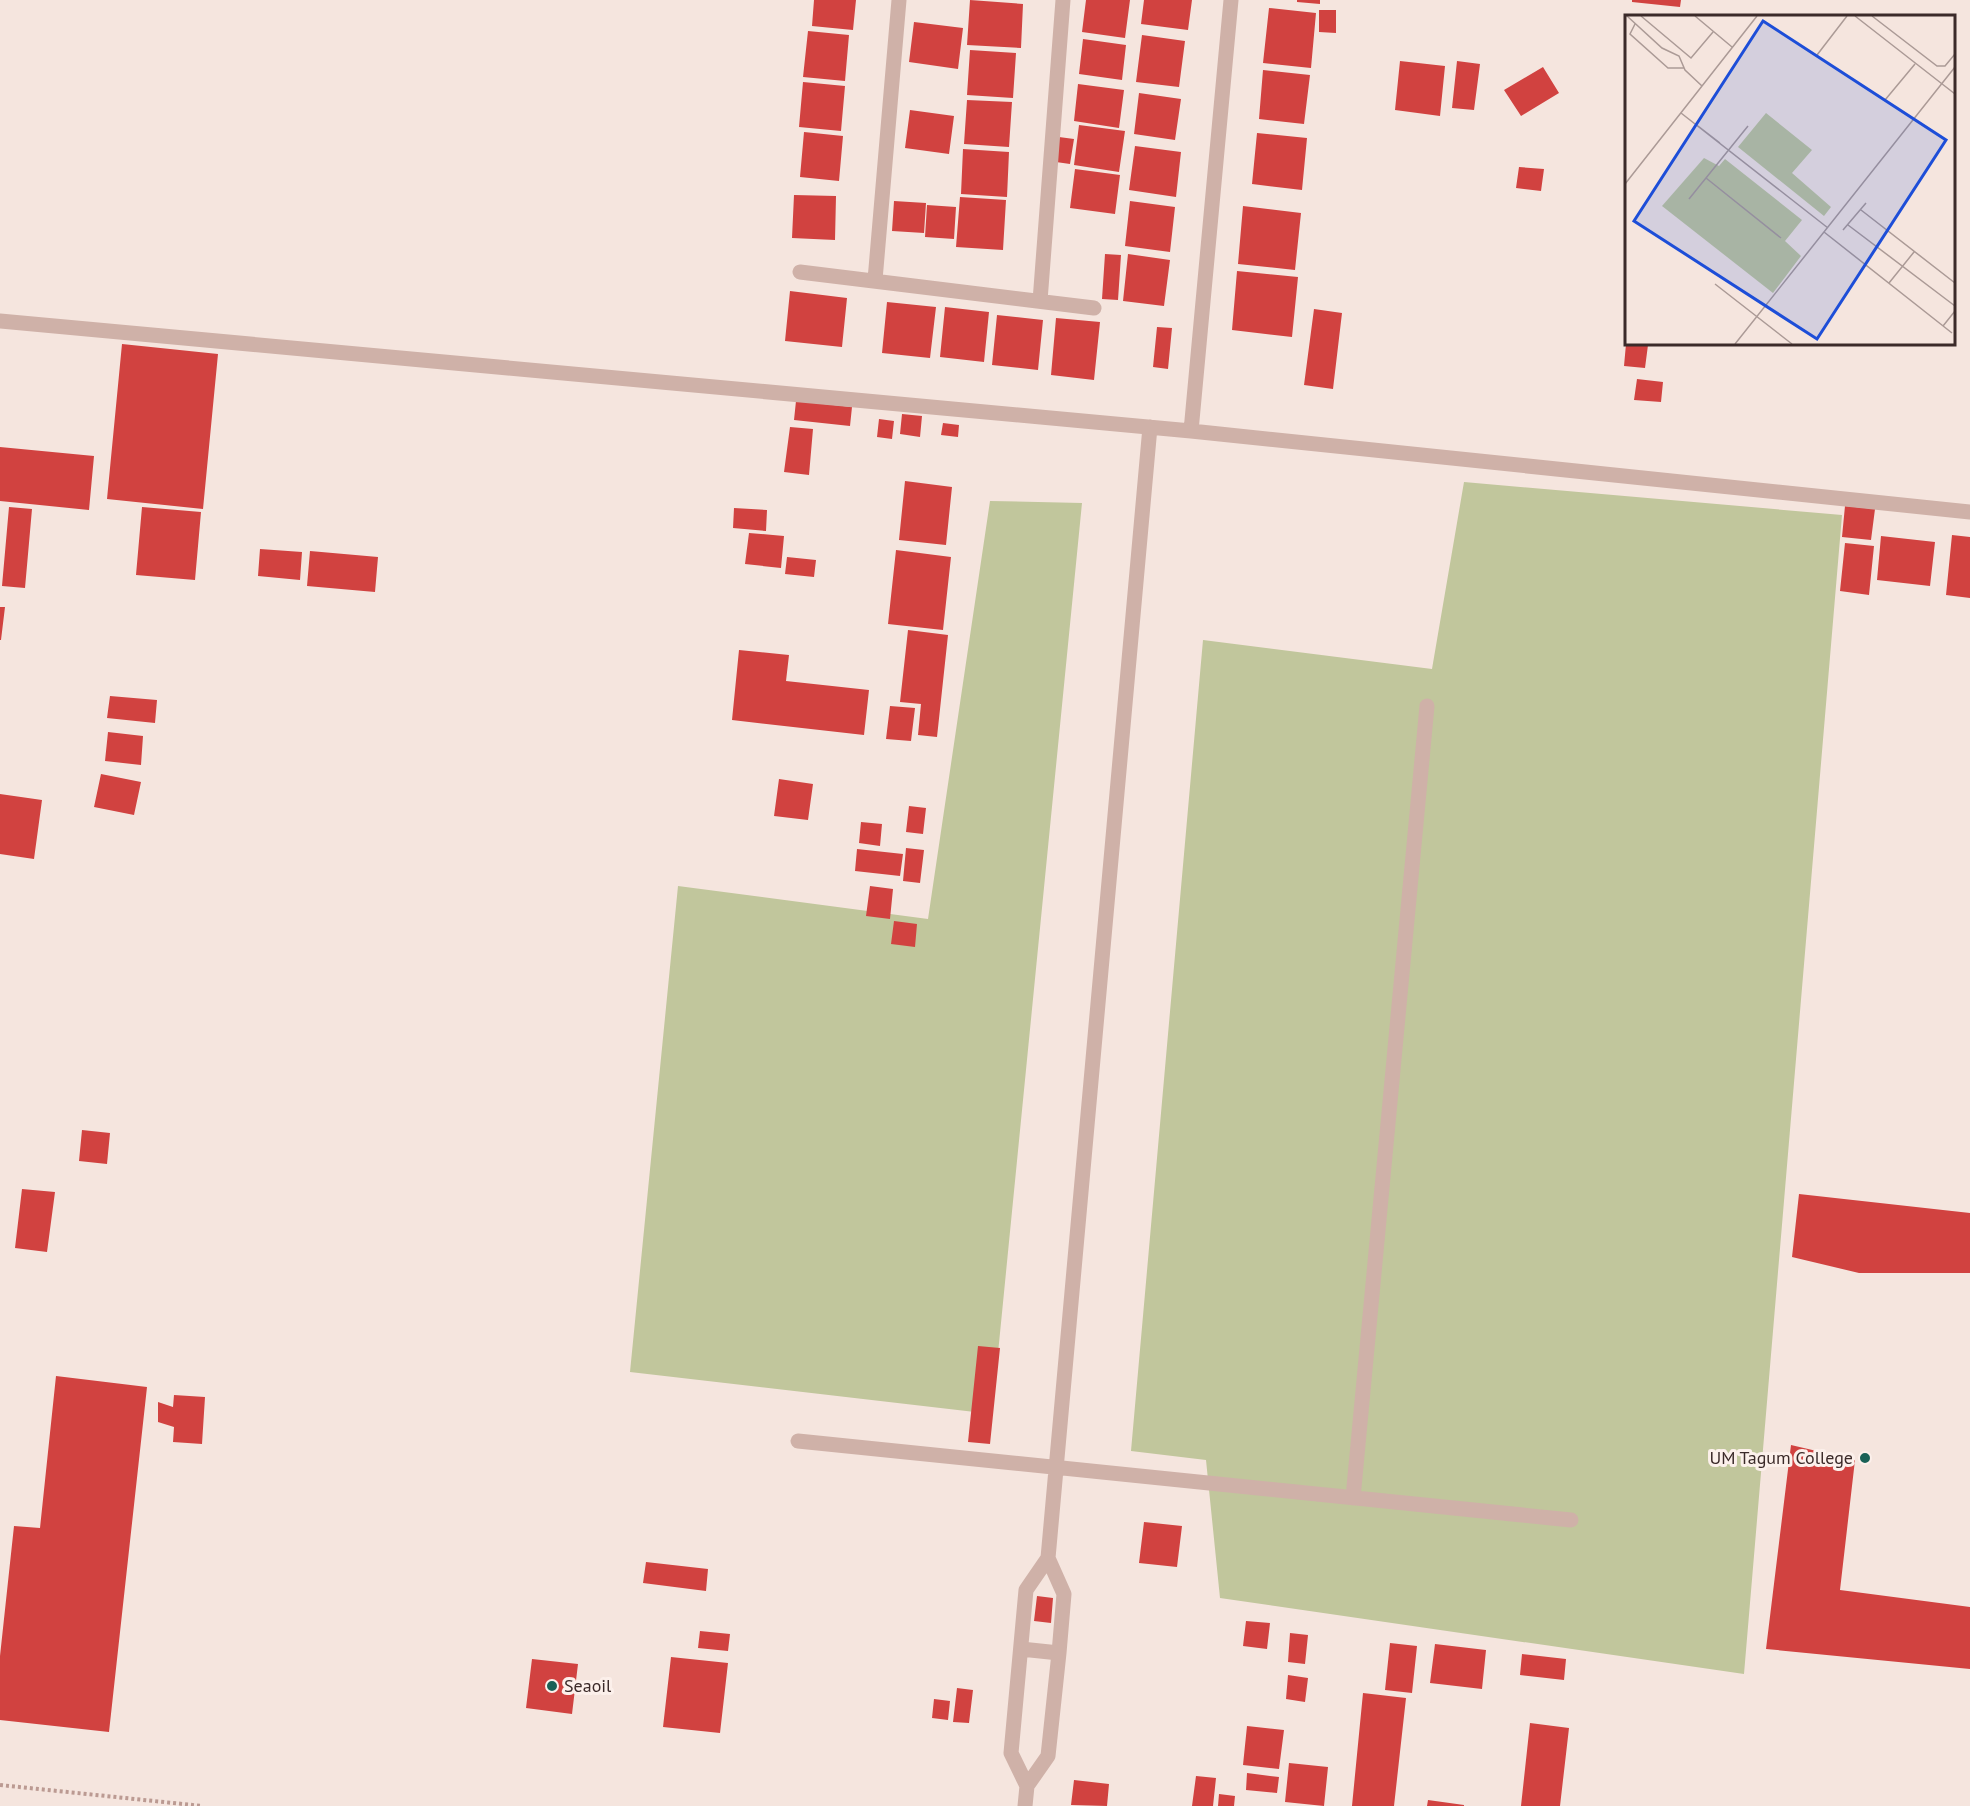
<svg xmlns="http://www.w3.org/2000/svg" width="1970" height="1806" font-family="'PT Sans',sans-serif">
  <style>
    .green { fill: #c1c69c }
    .building { fill: #d14240 }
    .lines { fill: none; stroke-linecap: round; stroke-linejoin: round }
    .path { stroke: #bb9a92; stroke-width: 4; stroke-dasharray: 3 3; stroke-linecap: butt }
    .minor { stroke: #cfb1a8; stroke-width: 15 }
    .poi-dot { fill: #1a6156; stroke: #fcf0eb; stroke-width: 2 }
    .labels { text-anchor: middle; stroke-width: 6; stroke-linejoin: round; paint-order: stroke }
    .poi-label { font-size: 18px; fill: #3b2a29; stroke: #fcf0eb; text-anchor: end }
    .inset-road { fill: none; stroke: #ab9a96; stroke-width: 1.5 }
    .view { fill: #1d4ed8; fill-opacity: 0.15; stroke: #1d4ed8; stroke-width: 3 }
    .inset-edge { fill: none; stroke: #3b2a29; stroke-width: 3 }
  </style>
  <rect width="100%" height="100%" fill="#f5e5de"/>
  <path class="green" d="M1464 482 1842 515 1744 1674 1220 1598 1206 1460 1131 1451 1203 640 1432 669Z
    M990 501 1082 503 992 1414 630 1372 678 886 928 919Z"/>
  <path class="building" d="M814 0H856L853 30 812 26Z
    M970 0 1023 4 1021 48 967 45Z
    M1086 0H1130L1125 38 1082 32Z
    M1144 0H1192L1188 30 1141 24Z
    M1297 0H1320V4L1297 2Z
    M1632 0H1681L1680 7 1632 2Z
    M1269 8 1316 13 1311 68 1263 63Z
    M1319 10H1336V33L1319 32Z
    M914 22 963 28 958 69 909 62Z
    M808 31 849 35 845 81 803 77Z
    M1142 35 1185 41 1179 87 1136 82Z
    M1083 39 1126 45 1122 80 1079 74Z
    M970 50 1016 53 1013 98 967 95Z
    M1400 61 1445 66 1440 116 1395 110Z
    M1457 61 1480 64 1474 110 1452 108Z
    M1543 67 1559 93 1521 116 1504 90Z
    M1263 70 1310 75 1304 124 1259 119Z
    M803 82 845 86 841 131 799 127Z
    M1078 84 1124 90 1119 128 1074 121Z
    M1139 93 1181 99 1175 140 1134 134Z
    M967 100 1012 102 1009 147 964 144Z
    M910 110 954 116 949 154 905 148Z
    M1079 125 1125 131 1119 172 1074 165Z
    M804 132 843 136 839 181 800 177Z
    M1257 133 1307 138 1302 190 1252 184Z
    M1059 137 1074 139 1070 164 1056 162Z
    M1135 146 1181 152 1176 197 1129 190Z
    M963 149 1009 152 1007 197 961 194Z
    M1519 167 1544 169 1541 191 1516 188Z
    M1075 169 1120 175 1115 214 1070 208Z
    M794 195 836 196 835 240 792 238Z
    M960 197 1006 200 1003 250 956 247Z
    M894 201 926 203 924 233 892 231Z
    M1130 201 1175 207 1170 252 1125 246Z
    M927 205 956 207 954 239 925 237Z
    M1243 206 1301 213 1295 270 1238 264Z
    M1105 254 1121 255 1118 300 1102 299Z
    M1128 254 1170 260 1164 306 1123 301Z
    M1237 271 1298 277 1292 337 1232 330Z
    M790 291 847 298 842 347 785 341Z
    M887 302 936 307 930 358 882 353Z
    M945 307 989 312 984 362 940 357Z
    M1314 309 1342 313 1333 389 1304 385Z
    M997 315 1043 320 1038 370 992 365Z
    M1056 318 1100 322 1094 380 1051 375Z
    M1157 327 1172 328 1168 369 1153 367Z
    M122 344 218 354 203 509 107 499Z
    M1626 344 1648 345 1645 368 1624 366Z
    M1637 379 1663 382 1661 402 1634 400Z
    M796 401 852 407 850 426 794 420Z
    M902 414 922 416 920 437 900 434Z
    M879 419 894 421 892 439 877 437Z
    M943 423 959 425 958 437 941 435Z
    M790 427 813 429 809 475 784 472Z
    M0 447 94 456 89 510 0 501Z
    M905 481 952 487 946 545 899 540Z
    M1845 506 1875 509 1871 540 1842 537Z
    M9 507 32 509 25 588 2 586Z
    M142 507 201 512 195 580 136 575Z
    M734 508 767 510 766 531 733 528Z
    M749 533 784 536 781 568 745 564Z
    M1952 535 1970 537V598L1946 595Z
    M1881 536 1935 542 1930 586 1877 580Z
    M1845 543 1874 546 1869 595 1840 591Z
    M260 549 302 552 300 580 258 576Z
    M896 550 951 557 943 630 888 624Z
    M310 551 378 557 375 592 307 586Z
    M787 557 816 560 814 577 785 574Z
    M0 607H5L1 640H0Z
    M908 630 948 635 937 737 918 735 921 704 900 702Z
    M739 650 789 655 786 681 869 690 864 735 732 720Z
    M110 696 157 700 155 723 107 718Z
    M890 706 915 708 911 741 886 739Z
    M108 732 143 736 141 765 105 761Z
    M101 774 141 782 134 815 94 807Z
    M779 779 813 784 808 820 774 816Z
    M0 794 42 800 34 859 0 854Z
    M909 806 926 808 923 834 906 832Z
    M861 822 882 824 880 846 859 843Z
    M906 848 924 850 920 883 903 881Z
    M857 849 903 854 900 876 855 871Z
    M870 886 893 889 890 919 866 916Z
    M894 921 917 924 915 947 891 944Z
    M82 1130 110 1133 107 1164 79 1161Z
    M22 1189 55 1192 47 1252 15 1248Z
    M1799 1194 1970 1213V1273H1859L1792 1257Z
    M978 1346 1000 1348 990 1444 968 1442Z
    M56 1376 147 1387 109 1732 0 1720V1656L14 1526 40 1528Z
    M174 1395 205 1397 202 1444 173 1442 174 1427 158 1422V1402L173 1407Z
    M1791 1445 1855 1460 1840 1590 1970 1607V1669L1766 1649Z
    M1144 1522 1182 1526 1177 1567 1139 1563Z
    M646 1562 708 1569 706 1591 643 1583Z
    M1037 1596 1053 1598 1051 1623 1034 1621Z
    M1246 1621 1270 1623 1267 1649 1243 1646Z
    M700 1631 730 1634 728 1651 698 1648Z
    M1290 1633 1308 1635 1305 1664 1288 1662Z
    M1390 1643 1417 1646 1412 1693 1385 1690Z
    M1435 1644 1486 1650 1482 1689 1430 1683Z
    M1522 1654 1566 1659 1564 1680 1520 1675Z
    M671 1657 728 1663 720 1733 663 1727Z
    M532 1659 578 1664 572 1714 526 1708Z
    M1288 1675 1308 1678 1305 1702 1286 1699Z
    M957 1688 973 1690 969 1723 953 1722Z
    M1363 1693 1406 1698 1394 1806H1352Z
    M934 1699 950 1701 948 1720 932 1718Z
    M1530 1723 1569 1728 1560 1806H1521Z
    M1247 1726 1284 1730 1279 1769 1243 1765Z
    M1289 1763 1328 1767 1324 1806 1285 1802Z
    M1247 1773 1279 1777 1277 1793 1246 1790Z
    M1196 1776 1216 1778 1213 1806H1192Z
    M1074 1780 1109 1784 1107 1806 1071 1805Z
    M1219 1794 1235 1796 1234 1806H1218Z
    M1428 1800 1464 1805V1806H1427Z"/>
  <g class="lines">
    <path class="path" d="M0 1785 202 1806"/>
    <path class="minor" d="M800 272 1094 308
      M875 280 899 0
      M1040 301 1063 0
      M0 321 1191 431 1970 512
      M1191 431 1231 0
      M798 1441 1571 1520
      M1353 1498 1427 706
      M1021 1649 1059 1653
      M1027 1786 1048 1756 1059 1653 1064 1594 1048 1558
      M1025 1806 1027 1786 1011 1753 1026 1590 1048 1558 1150 427"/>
  </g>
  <g class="poi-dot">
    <circle cx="1865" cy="1458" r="6"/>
    <circle cx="552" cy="1686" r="6"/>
  </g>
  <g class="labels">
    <g class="poi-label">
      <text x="1853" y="1464">UM Tagum College</text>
      <text x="564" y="1692" text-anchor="start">Seaoil</text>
    </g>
  </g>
  <g transform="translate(1625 15)">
    <rect width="330" height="330" fill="#f5e5de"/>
    <path d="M141 98 187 135 167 158 206 192 199 201 113 132ZM79 143 94 151 100 144 177 205 160 226 176 241 148 278 37 191Z" fill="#c1c69c"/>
    <path class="inset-road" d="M2 1 37 33 54 41 60 55 77 71M16 1 66 43 88 17M70 1 107 32M230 1 330 79M247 1 312 51H320L330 39M10 9 5 19 43 53H59M192 40 222 1M260 85 290 49M56 98 203 213M73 111 95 128M81 163 156 223M0 169 132 1M64 184 123 111M236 195 330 268M223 210 330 291M218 215 241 188M199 217 327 318M264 268 289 237M90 269 167 329M318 311 330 296M110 329 330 52"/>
    <path class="view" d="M138 6 321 125 192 324 9 206Z"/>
    <rect width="330" height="330" class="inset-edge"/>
  </g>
</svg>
